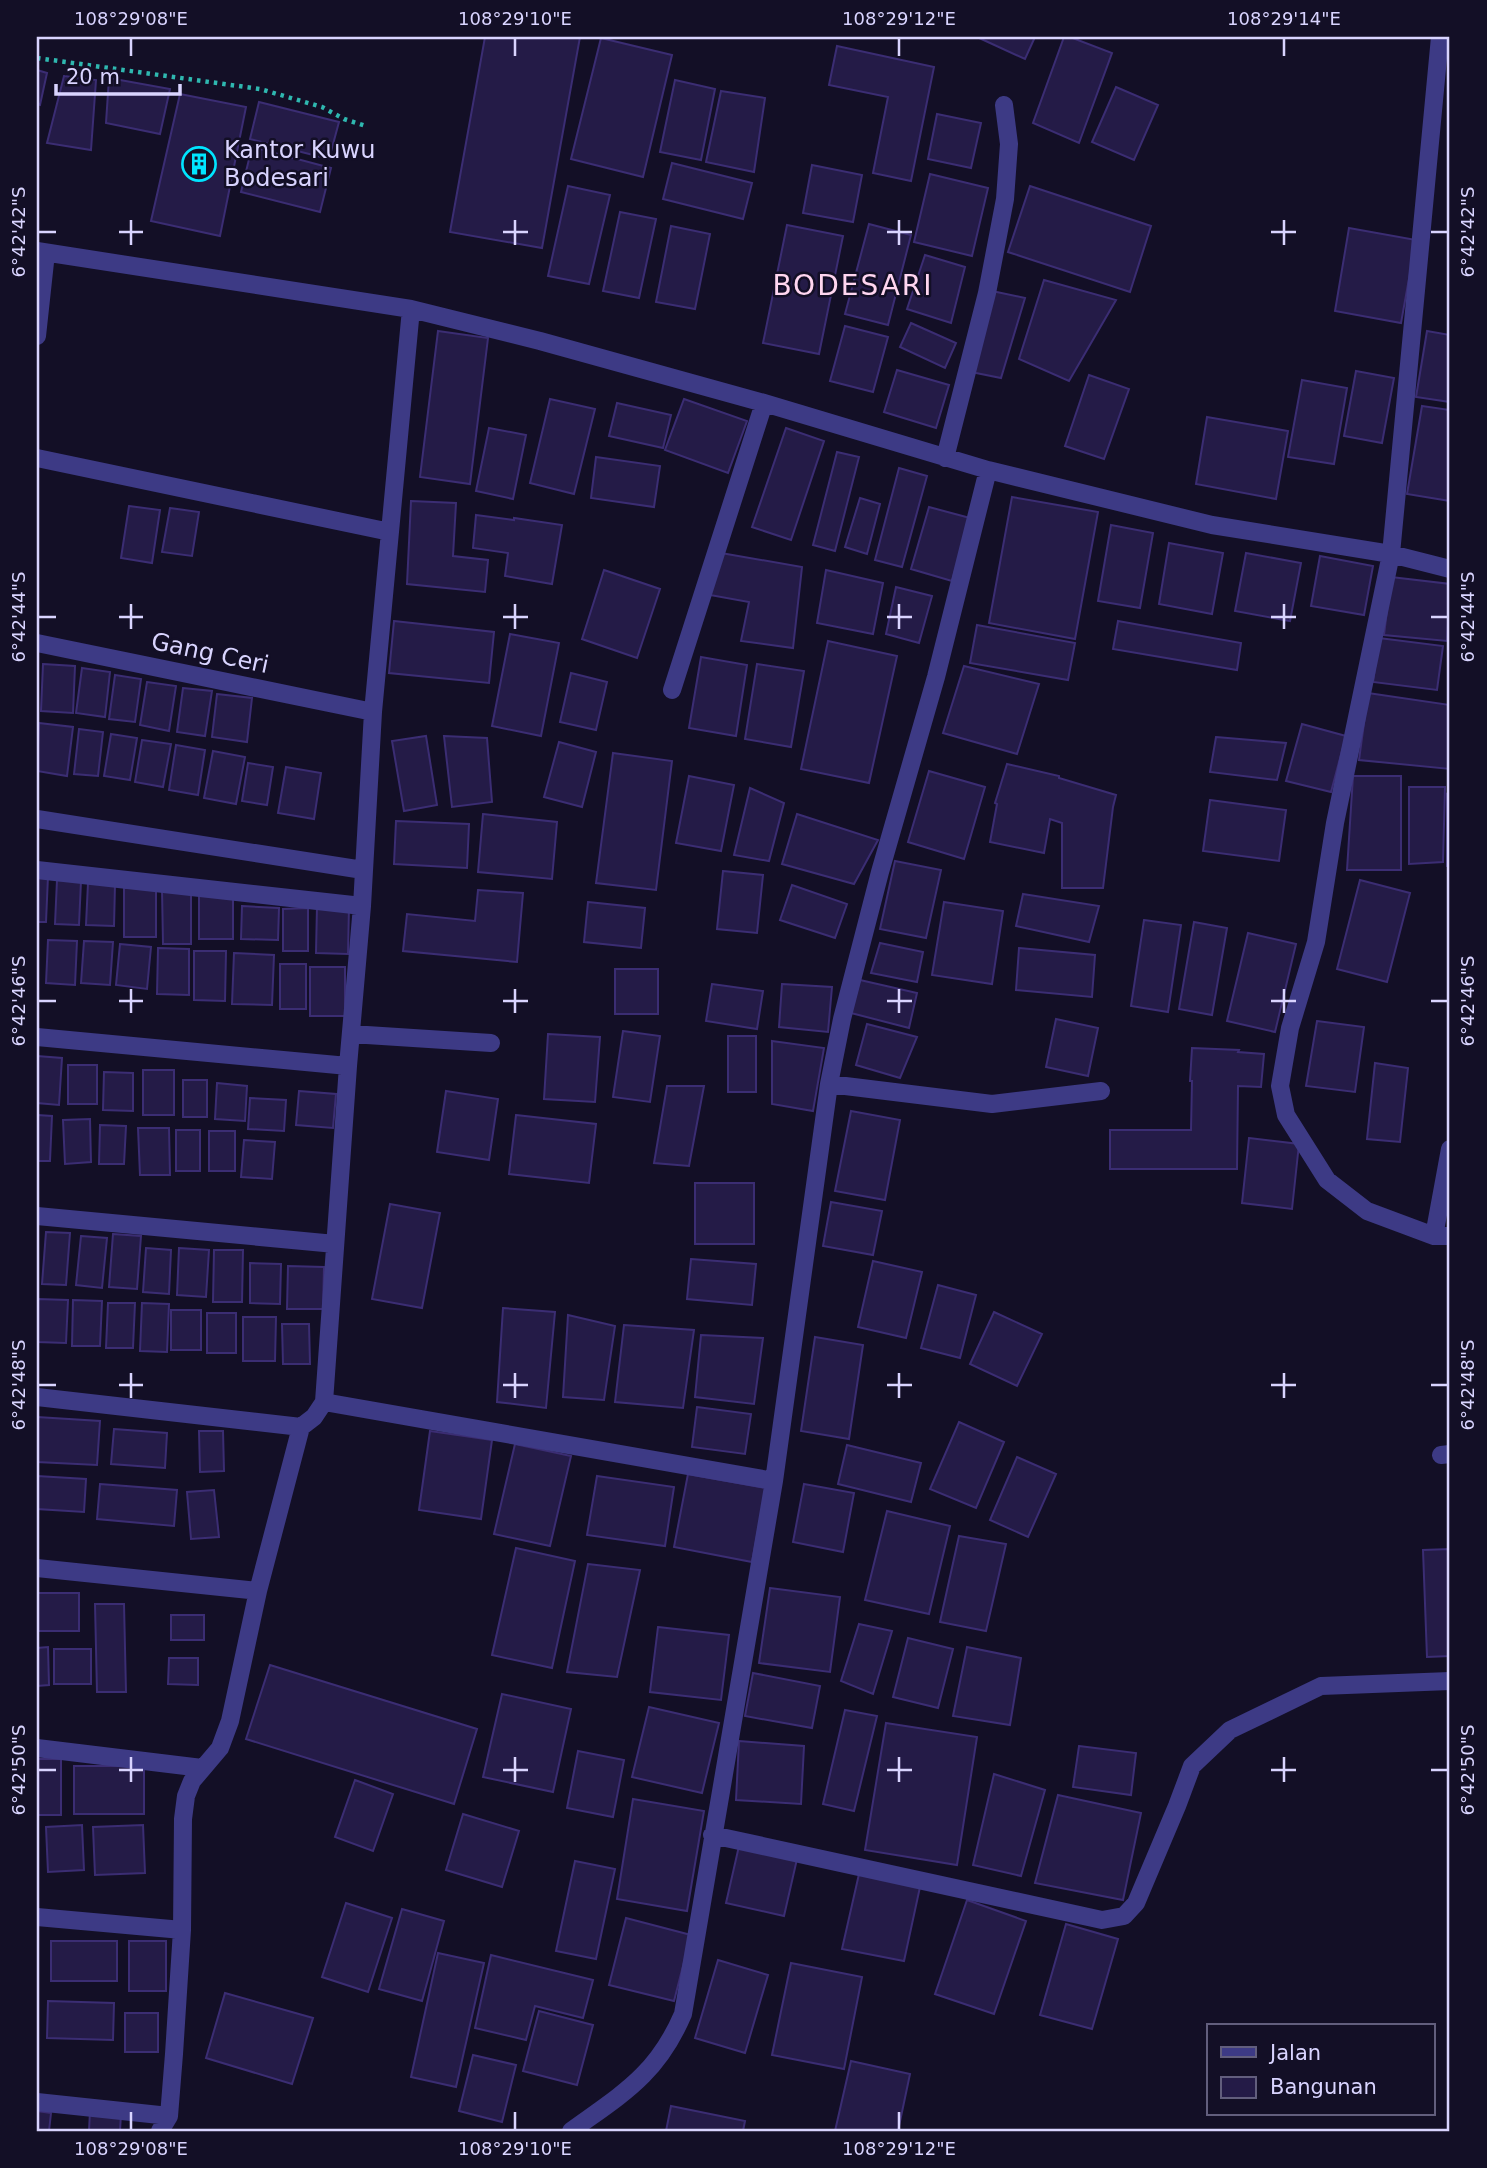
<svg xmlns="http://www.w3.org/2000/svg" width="1487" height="2168" font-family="'DejaVu Sans',sans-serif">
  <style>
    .building { fill: #241b47; stroke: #3b2d73; stroke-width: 2 }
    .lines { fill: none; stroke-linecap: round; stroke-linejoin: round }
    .path { stroke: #2fb8b0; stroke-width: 4.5; stroke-dasharray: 3.5 5; stroke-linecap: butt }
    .street { stroke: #3d3a85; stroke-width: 18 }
    .ticks { fill: none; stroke: #d9d4ff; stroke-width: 2.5 }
    .labels { text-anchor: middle; stroke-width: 5; stroke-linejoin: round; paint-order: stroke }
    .poi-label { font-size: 24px; fill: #d9d4ff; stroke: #130f26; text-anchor: start }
    .street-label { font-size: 24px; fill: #d9d4ff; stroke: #130f26 }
    .quarter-label { font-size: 28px; letter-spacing: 2px; fill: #ffd6f0; stroke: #130f26 }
    .neatline { fill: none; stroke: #d9d4ff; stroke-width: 2.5 }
    .ticks-label { font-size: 18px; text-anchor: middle; fill: #d9d4ff }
  </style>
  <rect width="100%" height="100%" fill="#130f26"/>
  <path class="building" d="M485 37H580L542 248 450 232Z
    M977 37H1035L1025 59Z
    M1064 37H1070L1112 53 1079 143 1033 123Z
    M601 38 672 55 643 177 571 159Z
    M837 46 934 67 911 181 873 173 888 97 829 85Z
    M37 70 47 73 40 105 37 104Z
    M64 76 96 80 91 150 47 143Z
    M109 78 170 89 160 134 106 123Z
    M675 80 715 89 701 160 660 152Z
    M1116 87 1158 105 1134 160 1092 142Z
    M721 91 765 98 754 172 706 162Z
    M180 94 246 107 220 236 151 221Z
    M259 102 339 122 329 159 250 139Z
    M937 114 981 123 971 168 928 159Z
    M252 147 331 168 320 212 241 192Z
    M672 163 752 183 743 219 663 199Z
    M812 165 862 175 853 222 803 213Z
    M930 174 988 188 972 256 914 242Z
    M568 186 610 195 589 284 548 276Z
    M1030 186 1151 226 1130 292 1008 252Z
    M620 212 656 219 639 298 603 291Z
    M869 224 911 235 888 325 845 314Z
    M787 225 843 236 819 354 763 343Z
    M671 226 710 234 695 309 656 302Z
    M1349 228 1416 240 1401 323 1335 311Z
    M925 255 965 267 951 323 907 309Z
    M1044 280 1116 300 1069 381 1019 359Z
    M992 291 1025 298 1001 378 971 372Z
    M911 323 956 343 945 368 900 347Z
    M845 326 888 337 873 392 830 381Z
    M438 331 488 338 470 484 420 477Z
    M1427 331 1450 335V402L1416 397Z
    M897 370 949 385 936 428 884 412Z
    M1356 371 1394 378 1382 443 1344 436Z
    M1089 375 1129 389 1104 459 1065 446Z
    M1302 380 1347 388 1334 464 1288 457Z
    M550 399 595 409 574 494 530 483Z
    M684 399 747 421 728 473 665 450Z
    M617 403 671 415 663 448 609 436Z
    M1422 406 1450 410V501L1407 494Z
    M1207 417 1288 431 1276 499 1196 484Z
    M489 428 526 435 513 499 476 491Z
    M786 428 824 441 791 540 752 527Z
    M837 452 859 457 835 551 813 545Z
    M596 457 660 466 654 507 591 498Z
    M899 468 927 476 902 567 875 560Z
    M1012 497 1098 512 1075 639 989 623Z
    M860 498 880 504 867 554 845 547Z
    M411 501 456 503 453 556 488 560 485 592 407 584Z
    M129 506 160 510 152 563 121 558Z
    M929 507 970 518 952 581 911 569Z
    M170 508 199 512 192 556 162 552Z
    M476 515 514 520V518L562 525 552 584 505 576 508 553 473 548Z
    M1111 525 1153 533 1140 608 1098 601Z
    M1169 543 1223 553 1212 614 1159 604Z
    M721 553 802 567 793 648 741 641 749 602 710 595Z
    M1246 553 1301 563 1290 621 1235 611Z
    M1320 556 1373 566 1364 615 1311 606Z
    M604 570 660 589 637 658 582 639Z
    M826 570 883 583 873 634 817 623Z
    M1391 577 1450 584 1447 641 1384 635Z
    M896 587 932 596 919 643 886 634Z
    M394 621 494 632 489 683 389 673Z
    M1118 621 1241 643 1237 670 1113 649Z
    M977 625 1075 643 1068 680 970 663Z
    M510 634 559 643 541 736 492 726Z
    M1379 638 1443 646 1437 690 1373 682Z
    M828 641 897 656 869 783 801 769Z
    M701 657 747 665 736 736 689 728Z
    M43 664 75 666 73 713 41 711Z
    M757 664 804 671 791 747 745 739Z
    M964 666 1039 684 1017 754 943 733Z
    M82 668 110 672 105 717 76 713Z
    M571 673 607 682 596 730 560 722Z
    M115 675 141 679 135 722 109 719Z
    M147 682 176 686 169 731 140 725Z
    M183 688 212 691 205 736 177 732Z
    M1368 693 1450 705V769L1359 760Z
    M217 694 252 698 247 742 212 737Z
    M39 723 73 727 67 776 37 771Z
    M1302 724 1346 736 1331 792 1286 781Z
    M79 729 103 732 98 776 74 774Z
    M111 734 137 738 130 780 104 776Z
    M426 736 437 805 404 811 392 741Z
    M444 736 487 738 492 802 452 807Z
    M1216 737 1286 743 1277 780 1210 772Z
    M142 740 171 744 163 787 135 782Z
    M559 742 596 752 582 807 544 797Z
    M176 745 205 750 198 795 169 790Z
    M213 751 245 757 236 804 204 798Z
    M613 753 672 761 656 890 596 883Z
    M248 763 273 767 267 805 242 801Z
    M1007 764 1059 776V778L1116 795 1113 807 1103 888H1062V823L1050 819 1044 853 990 842 997 804 995 803Z
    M286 767 321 773 314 819 278 813Z
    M929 771 985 787 964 859 908 842Z
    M689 776 734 785 721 851 676 843Z
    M1353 776H1401V870H1347Z
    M1409 787H1445L1443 862 1409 864Z
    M750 788 784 803 769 861 734 855Z
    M1447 794 1450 795V867L1447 866Z
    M1210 800 1286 810 1279 861 1203 851Z
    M483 814 557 822 552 879 478 872Z
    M797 814 878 840 854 884 782 864Z
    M396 821 469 824 467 868 394 864Z
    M895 861 941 870 926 938 880 929Z
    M723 871 763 875 757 933 717 929Z
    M37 876H48L46 922H37Z
    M57 880 81 881 79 925 55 924Z
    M1360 880 1410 893 1387 982 1337 969Z
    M88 883 115 884 114 926 86 925Z
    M792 885 847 904 835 938 780 920Z
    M124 888H156V937H124Z
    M191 888V944H163L162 889Z
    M478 890 523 893 517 962 403 951 407 914 475 921Z
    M199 893H233V939H199Z
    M1023 894 1099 906 1089 942 1016 926Z
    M588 902 645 908 641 948 584 942Z
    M944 902 1003 911 992 984 932 975Z
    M242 906 279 908 278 940 241 939Z
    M317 906H349L348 954 316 953Z
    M308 908V951H283V909Z
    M1144 920 1181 925 1168 1012 1131 1006Z
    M1194 922 1227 928 1212 1015 1179 1009Z
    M1248 933 1296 944 1275 1032 1227 1021Z
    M48 940 77 941 75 985 46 983Z
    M84 941 113 942 110 985 81 983Z
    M880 943 923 952 917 982 871 973Z
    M120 944 151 947 147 989 116 985Z
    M158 948 189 949V995L157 994Z
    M1019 948 1095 955 1092 997 1016 990Z
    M194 951H226L225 1001 194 1000Z
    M234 953 274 955 272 1005 232 1004Z
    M280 964H306V1009H280Z
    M310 967H345V1016H310Z
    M615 969H658V1014H615Z
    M860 980 917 993 909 1028 851 1013Z
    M712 984 763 991 757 1029 706 1021Z
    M782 984 832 987 828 1032 779 1027Z
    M1056 1019 1098 1028 1088 1076 1046 1067Z
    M1317 1021 1364 1027 1355 1092 1306 1086Z
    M867 1024 917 1037 900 1078 856 1065Z
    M623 1031 660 1036 650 1102 613 1097Z
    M548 1034 600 1037 595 1102 544 1099Z
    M728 1036H756V1092H728Z
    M772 1041 824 1048 813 1111 772 1104Z
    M1192 1048 1239 1050 1238 1052 1264 1054 1261 1087 1238 1086 1237 1169H1110V1130H1191L1192 1081H1190Z
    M37 1056 62 1058 59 1105 37 1103Z
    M1375 1063 1408 1068 1400 1142 1367 1139Z
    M68 1065H97V1104H68Z
    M143 1070H174V1115H143Z
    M104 1072 133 1073V1111L103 1110Z
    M183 1080H207V1117H183Z
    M217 1083 247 1086 245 1121 215 1119Z
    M667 1086H704L689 1166 654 1163Z
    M299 1091 336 1094 333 1128 296 1125Z
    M446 1091 498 1099 489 1160 437 1152Z
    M250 1098 286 1100 284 1131 248 1129Z
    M851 1111 900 1120 885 1200 835 1191Z
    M37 1115 52 1116 50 1161H37Z
    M516 1115 596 1124 589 1183 509 1174Z
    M90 1119 91 1162 65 1164 63 1120Z
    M100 1125 126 1126 124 1164H99Z
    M138 1128H169L170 1175H140Z
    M176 1130H200V1171H176Z
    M209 1131H235V1171H209Z
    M1249 1138 1299 1144 1292 1209 1242 1203Z
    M244 1140 275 1142 272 1179 241 1177Z
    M695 1183H754V1244H695Z
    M831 1202 882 1211 873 1255 823 1246Z
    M390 1204 440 1213 422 1308 372 1299Z
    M46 1232 70 1233 66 1285 42 1284Z
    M113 1234 141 1236 137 1289 109 1287Z
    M81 1236 107 1238 102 1288 76 1285Z
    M146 1248 171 1250 169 1294 143 1292Z
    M179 1248 209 1250 206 1297 177 1295Z
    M214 1250H243L242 1302H213Z
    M691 1259 756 1264 752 1305 687 1299Z
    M873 1261 922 1272 906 1338 858 1327Z
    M250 1263 281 1264 280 1304 250 1303Z
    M288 1266 324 1267 323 1309H287Z
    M938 1285 976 1295 960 1358 921 1348Z
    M37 1299 68 1300 66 1343 37 1342Z
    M73 1300 102 1301 100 1346H72Z
    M108 1303H135L133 1348H106Z
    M142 1303 169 1304 167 1352 140 1351Z
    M503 1308 555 1312 546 1408 497 1402Z
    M171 1310H201V1350H171Z
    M994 1312 1042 1334 1017 1386 970 1364Z
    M207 1313H236V1353H207Z
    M568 1315 615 1326 604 1400 563 1397Z
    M243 1317H276L275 1361H243Z
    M282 1324H309L310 1364H283Z
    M624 1325 694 1330 683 1408 615 1402Z
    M701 1335 763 1338 754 1404 695 1397Z
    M815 1337 863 1345 849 1439 801 1431Z
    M697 1407 751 1414 745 1454 692 1447Z
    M37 1417 100 1421 97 1465 37 1462Z
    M959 1422 1004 1442 976 1508 930 1489Z
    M114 1429 167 1433 165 1468 111 1464Z
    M199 1431H223L224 1471 200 1472Z
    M430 1431 492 1440 481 1519 419 1510Z
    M515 1444 571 1456 550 1546 494 1534Z
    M847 1445 921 1463 911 1502 838 1484Z
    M1017 1457 1056 1474 1028 1537 990 1520Z
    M688 1474 766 1488 752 1562 674 1547Z
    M37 1476 86 1479 84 1512 37 1509Z
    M597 1476 674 1487 665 1546 587 1535Z
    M100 1484 177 1490 174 1526 97 1519Z
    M804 1484 854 1493 843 1552 793 1542Z
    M214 1490 219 1537 191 1539 187 1492Z
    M887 1511 950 1526 929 1614 865 1600Z
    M959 1536 1006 1544 986 1631 940 1622Z
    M516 1548 575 1561 552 1668 492 1655Z
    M1450 1549V1656L1427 1657 1423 1550Z
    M588 1564 640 1570 617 1677 567 1672Z
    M770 1588 840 1597 830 1672 759 1663Z
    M37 1593H79V1631H37Z
    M95 1604H124L126 1692H97Z
    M171 1615H204V1640H171Z
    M859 1624 892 1631 873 1694 841 1681Z
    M658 1627 729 1635 721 1700 650 1692Z
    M908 1638 953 1649 938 1708 893 1697Z
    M48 1647 49 1685 37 1686V1648Z
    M967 1647 1021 1658 1010 1725 953 1716Z
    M54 1649H91V1684H54Z
    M169 1658H198V1685L168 1684Z
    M270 1665 477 1729 454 1804 246 1739Z
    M753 1673 820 1686 812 1728 745 1716Z
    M502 1694 571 1709 553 1792 483 1777Z
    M649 1707 719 1723 702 1793 632 1777Z
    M845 1710 877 1716 854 1811 823 1804Z
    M886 1723 977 1737 957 1865 865 1850Z
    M739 1741 804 1746 801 1804 736 1800Z
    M1079 1746 1136 1753 1131 1795 1073 1787Z
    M578 1751 624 1760 613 1817 567 1808Z
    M37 1759H61V1815H37Z
    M74 1766H144V1814H74Z
    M994 1774 1045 1790 1021 1876 973 1865Z
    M355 1780 393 1794 373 1851 335 1837Z
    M1058 1795 1141 1813 1123 1900 1035 1883Z
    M633 1799 704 1811 687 1911 617 1899Z
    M463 1814 519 1831 502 1887 446 1870Z
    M82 1825 84 1870 48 1872 46 1827Z
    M143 1825 145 1873 95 1875 93 1827Z
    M739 1846 797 1859 784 1916 726 1903Z
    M575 1861 615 1869 596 1959 556 1951Z
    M859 1874 920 1887 904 1961 842 1949Z
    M967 1900 1026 1921 994 2014 935 1994Z
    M346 1903 392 1918 368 1992 322 1977Z
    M402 1909 444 1921 422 2001 379 1989Z
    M626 1918 691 1935 674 2001 609 1985Z
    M1066 1924 1118 1939 1092 2029 1040 2015Z
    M51 1941H117V1981H51Z
    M129 1941H166V1991H129Z
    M438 1953 484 1963 456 2087 411 2077Z
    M491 1955 593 1980 583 2018 535 2006 526 2040 475 2028Z
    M718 1960 768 1975 745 2053 695 2038Z
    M791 1963 862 1977 844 2069 772 2055Z
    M225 1993 313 2018 292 2084 206 2058Z
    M48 2001 114 2003 113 2040 47 2038Z
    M539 2011 593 2025 577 2085 523 2071Z
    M125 2013H158V2052H125Z
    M473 2055 516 2065 502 2122 459 2111Z
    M851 2061 910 2074 898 2131H835Z
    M671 2106 745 2121 743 2131H666Z
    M37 2111 51 2113 49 2131H37Z
    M90 2111 121 2114 120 2131H89Z"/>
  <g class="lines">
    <path class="path" d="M37 58 260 89 322 107 344 119 366 126"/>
    <path class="street" d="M1440 37 1391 554 1335 823 1316 942 1290 1028 1280 1086 1286 1115 1327 1180 1367 1211 1434 1236H1450
      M37 251 411 309 540 341 764 403 988 470 1212 525 1391 554 1450 569
      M37 336 46 253
      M37 458 390 532
      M945 458 987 293 1005 199 1009 144 1004 105
      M37 643 373 712
      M672 690 764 403
      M37 819 363 870
      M37 870 362 906
      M351 1034 491 1043
      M37 1037 348 1066
      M829 1084 992 1104 1101 1091
      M37 1216 335 1244
      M1434 1236 1450 1149
      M37 1397 301 1427
      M324 1402 774 1481
      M1441 1455 1450 1454
      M37 1568 258 1591
      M37 1748 202 1768
      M712 1835 1102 1920 1124 1916 1136 1903 1177 1806 1192 1766 1230 1730 1321 1686 1450 1681
      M37 1917 182 1930
      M37 2102 169 2116
      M160 2131 169 2116 174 2054 182 1930 183 1819 186 1796 192 1781 220 1748 230 1721 258 1591 301 1427 314 1417 324 1402 348 1066 362 906 373 712 411 309
      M571 2131C622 2094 657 2075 683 2014L774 1481 829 1084 842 1019 880 872 936 677 988 470"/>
  </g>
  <path class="ticks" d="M131 38V56M515 38V56M899 38V56M1284 38V56M131 220V245M515 220V245M899 220V245M1284 220V245M38 232H56M119 232H143M503 232H528M887 232H912M1271 232H1296M1431 232H1448M131 604V629M515 604V629M899 604V629M1284 604V629M38 617H56M119 617H143M503 617H528M887 617H912M1271 617H1296M1431 617H1448M131 989V1013M515 989V1013M899 989V1013M1284 989V1013M38 1001H56M119 1001H143M503 1001H528M887 1001H912M1271 1001H1296M1431 1001H1448M131 1373V1398M515 1373V1398M899 1373V1398M1284 1373V1398M38 1385H56M119 1385H143M503 1385H528M887 1385H912M1271 1385H1296M1431 1385H1448M131 1757V1782M515 1757V1782M899 1757V1782M1284 1757V1782M38 1770H56M119 1770H143M503 1770H528M887 1770H912M1271 1770H1296M1431 1770H1448M131 2112V2130M515 2112V2130M899 2112V2130"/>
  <defs>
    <g id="building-ring" transform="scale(1.75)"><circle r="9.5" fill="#130f26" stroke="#00e5ff" stroke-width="1.5"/><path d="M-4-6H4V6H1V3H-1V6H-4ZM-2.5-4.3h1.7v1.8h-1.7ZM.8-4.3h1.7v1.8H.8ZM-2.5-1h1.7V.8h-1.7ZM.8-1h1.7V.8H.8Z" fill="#00e5ff"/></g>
  </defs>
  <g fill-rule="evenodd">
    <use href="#building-ring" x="199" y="164"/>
  </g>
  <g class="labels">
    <g class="poi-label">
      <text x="224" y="158">Kantor Kuwu<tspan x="224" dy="28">Bodesari</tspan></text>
    </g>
    <g class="street-label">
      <text transform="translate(210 653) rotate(12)" y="8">Gang Ceri</text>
    </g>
    <g class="quarter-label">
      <text x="853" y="295">BODESARI</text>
    </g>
  </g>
  <rect width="1487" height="2168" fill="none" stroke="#130f26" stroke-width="77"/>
  <rect x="1207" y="2024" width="228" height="91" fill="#130f26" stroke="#625e7d" stroke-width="2"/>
  <rect x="1221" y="2047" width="35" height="10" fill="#3d3a85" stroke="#625e7d" stroke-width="2"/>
  <text x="1270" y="2060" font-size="21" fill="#d9d4ff">Jalan</text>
  <rect x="1221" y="2077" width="35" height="21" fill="#241b47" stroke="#625e7d" stroke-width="2"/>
  <text x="1270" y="2094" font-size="21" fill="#d9d4ff">Bangunan</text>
  <path d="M56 84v10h124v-10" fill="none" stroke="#d9d4ff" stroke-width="3.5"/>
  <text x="66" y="84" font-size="21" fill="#d9d4ff" stroke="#130f26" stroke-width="5" paint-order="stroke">20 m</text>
  <rect x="38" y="38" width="1410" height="2092" class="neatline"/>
  <g class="ticks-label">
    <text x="131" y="25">108°29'08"E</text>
    <text x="515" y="25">108°29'10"E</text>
    <text x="899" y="25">108°29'12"E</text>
    <text x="1284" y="25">108°29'14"E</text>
    <text transform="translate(19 232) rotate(-90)" y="6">6°42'42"S</text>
    <text transform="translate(1468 232) rotate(-90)" y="6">6°42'42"S</text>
    <text transform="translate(19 617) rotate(-90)" y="6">6°42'44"S</text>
    <text transform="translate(1468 617) rotate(-90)" y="6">6°42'44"S</text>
    <text transform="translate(19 1001) rotate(-90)" y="6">6°42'46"S</text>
    <text transform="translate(1468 1001) rotate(-90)" y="6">6°42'46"S</text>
    <text transform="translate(19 1385) rotate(-90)" y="6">6°42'48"S</text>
    <text transform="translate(1468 1385) rotate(-90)" y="6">6°42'48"S</text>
    <text transform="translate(19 1770) rotate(-90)" y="6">6°42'50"S</text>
    <text transform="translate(1468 1770) rotate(-90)" y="6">6°42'50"S</text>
    <text x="131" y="2155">108°29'08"E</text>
    <text x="515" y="2155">108°29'10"E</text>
    <text x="899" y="2155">108°29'12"E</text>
  </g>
</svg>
